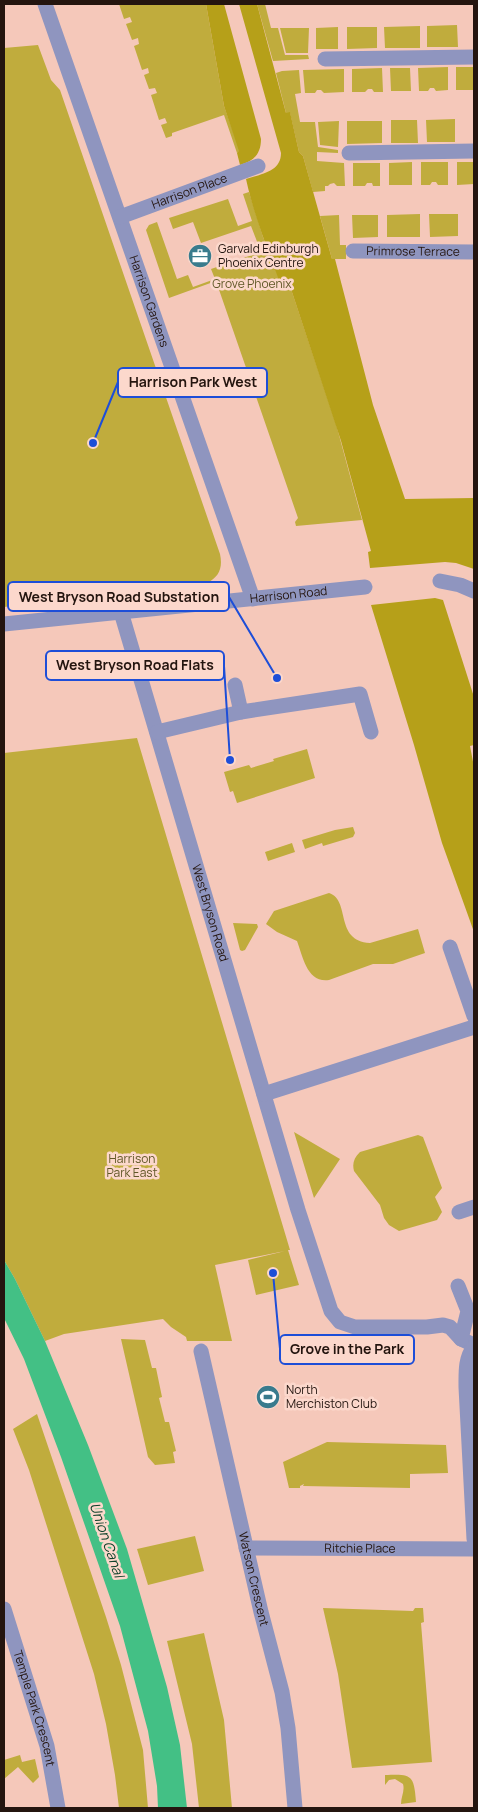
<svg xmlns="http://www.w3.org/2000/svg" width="478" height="1812" font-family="Manrope,sans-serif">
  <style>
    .green { fill: #c0ac3d }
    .forest { fill: #b6a019 }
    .water { fill: #43c085 }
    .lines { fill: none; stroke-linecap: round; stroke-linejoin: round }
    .minor { stroke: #8f95bf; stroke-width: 15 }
    .labels { text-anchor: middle; stroke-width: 5; stroke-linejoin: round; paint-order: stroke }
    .street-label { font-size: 12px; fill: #24150f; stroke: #fcd8cc }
    .poi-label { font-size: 12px; fill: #24150f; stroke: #fcd8cc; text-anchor: start }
    .park-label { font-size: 12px; fill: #615828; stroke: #fcd8cc }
    .water-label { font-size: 14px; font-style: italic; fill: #0f422b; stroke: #fcd8cc }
    .leader { fill: none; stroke: #1d4ed8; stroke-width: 2 }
    .callout-dot { fill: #1d4ed8; stroke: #fcd8cc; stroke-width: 2 }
    .callout { fill: #fcd8cc; stroke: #1d4ed8; stroke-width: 2 }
    .callout-label { font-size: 14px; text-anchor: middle; font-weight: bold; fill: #24150f }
  </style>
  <rect width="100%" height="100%" fill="#f5c8ba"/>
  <path class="green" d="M119 4H206L224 106 240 151 237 153 224 115 172 133V136L166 138 161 125 167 123 165 118 159 120 151 95 157 93 155 88 149 89 144 75 149 73 148 68 142 70 134 46 139 44 138 38 132 40 126 24 132 22 130 17 124 19Z
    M257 4H265L271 28H278L285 55H308L309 59 273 61Z
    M457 25 458 47H427V26Z
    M420 26V48H385L384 27Z
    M338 27V49H316V28Z
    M347 27H377V48L347 49Z
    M280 28H309L308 53H286Z
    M38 45 51 80 60 90 220 554C223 568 219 577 207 583L4 607V48Z
    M448 67V90L436 91 434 88H430L428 91H419L418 68Z
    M456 67H474V90H456Z
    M382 68 383 92H374L372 89H368L365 92H352V69Z
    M390 68H410L411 91H391Z
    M344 69V92L324 93 321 90H317L315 93H305L303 70Z
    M299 70 301 93 295 94 300 122H315L318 147 338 150V153L317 152V161L344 163 345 186H337L334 183 330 184 328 186H325V191L313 192 303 156 299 152 290 113H286L276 73 282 71Z
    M455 119V142H427L426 120Z
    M391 120H417L418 143H391Z
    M339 121 338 147 320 145 318 122Z
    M347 121H382V143L347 144Z
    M412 162V185H389V163Z
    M421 162H448V185H438L436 182H432L430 185H421Z
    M457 162H474V184L457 185Z
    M353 163H380V186H373L372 183H367L365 186H353Z
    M249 192 263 237 283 288 290 286 336 424 362 520 296 526 295 522 298 518 216 281 169 298 146 230 149 225 157 222 177 279 188 275 193 287 215 279 211 269 261 252 251 226 201 243 193 222 173 229 169 218 228 199 238 226 252 221 243 194Z
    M420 214V237H387V215Z
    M429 214H458V236L430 237Z
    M339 215 340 245H346V259H332L320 216Z
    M352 215H378V237L353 238Z
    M137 738 290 1250H288L299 1285 256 1295 248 1260 285 1251 215 1265 232 1341H187L186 1337 171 1327 163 1319 64 1334 45 1341 15 1279 4 1260V753Z
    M307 749 315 778 237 803 233 791 230 792 224 772 249 765 251 768 274 761 273 759Z
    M353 827 355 833 353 837 323 846 322 843 305 849 302 840 335 830Z
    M292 843 295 852 268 861 265 852Z
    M329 893C351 900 334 941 370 943L418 929 425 953 393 964H373L329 980C307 983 303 957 297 941L277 932 266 924 274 911Z
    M233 923 257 924 258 927 245 950 242 951 240 950Z
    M294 1132 340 1159 314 1198Z
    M418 1135 423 1137 442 1188 435 1197 442 1212 437 1220 399 1231 389 1225 384 1218 380 1205 354 1171C352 1163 354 1158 360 1152Z
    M121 1339 145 1340 152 1368H156L162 1397 159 1398 165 1422H169L176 1451 173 1452 175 1463 155 1465 148 1457Z
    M37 1414 106 1617 121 1665 143 1750 148 1808H119L115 1775 106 1724 94 1674 29 1470 13 1429Z
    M327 1442 446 1445 448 1473 410 1474V1488L303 1486 304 1484 300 1486V1488H289L283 1462Z
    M195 1536 204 1571 148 1585 137 1549Z
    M323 1608 413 1611 415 1608H423L424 1622 421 1623 432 1762 352 1768 338 1674Z
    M204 1633 224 1720 232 1808H199L192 1744 167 1641Z
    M20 1755 22 1762 35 1759 39 1777 33 1783 18 1767 4 1779V1760Z
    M385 1775C411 1774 414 1774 416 1802L401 1804C401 1797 405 1791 403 1784L395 1779 389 1780 385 1785Z"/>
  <path class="forest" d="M206 4H224L261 139C261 154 254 161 240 165L237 153 239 151 224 106Z
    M239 4H257L286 113 290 112 299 152 303 156 332 259H335L373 405 405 499 474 498V569L456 563 445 562 370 568 368 552 371 551 341 441 290 286 282 288C269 253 254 216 246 179 261 174 281 172 281 153Z
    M435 598 443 600 474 697V745L470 746 474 767V932L442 843 414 745 371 605Z"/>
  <path class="water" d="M4 1260 15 1279 45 1341 88 1445 127 1549 167 1687 180 1745 187 1808H158L157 1786 148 1731 120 1626 61 1457 24 1359 4 1318Z"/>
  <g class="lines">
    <g class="minor">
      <path id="s1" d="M45 4 253 599"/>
      <path d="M325 59 474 57"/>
      <path d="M349 153 474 151"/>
      <path id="s2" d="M120 217 258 166"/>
      <path id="s3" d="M353 251 474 252"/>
      <path d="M440 581 460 585 474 591"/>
      <path id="s4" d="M121 612 298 1210 331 1311 340 1322 355 1327H427L443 1325 450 1327 461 1339 474 1345"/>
      <path id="s5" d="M4 624 365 587"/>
      <path d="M235 685 241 712"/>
      <path d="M157 732 241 712 360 694 371 732"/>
      <path d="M450 947 474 1016"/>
      <path d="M264 1094 474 1027"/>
      <path d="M459 1212 474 1207"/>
      <path d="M458 1286 468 1311 461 1339"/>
      <path d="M474 1347C465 1358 466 1373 466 1387L474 1539"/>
      <path id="s6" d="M201 1351 261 1612 282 1692 288 1728 295 1808"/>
      <path id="s7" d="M246 1548 474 1549"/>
      <path id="s8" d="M4 1609 47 1746 58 1808"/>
    </g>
  </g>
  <defs>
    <g id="office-disc" transform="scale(1.25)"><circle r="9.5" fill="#397b8d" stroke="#fcd8cc"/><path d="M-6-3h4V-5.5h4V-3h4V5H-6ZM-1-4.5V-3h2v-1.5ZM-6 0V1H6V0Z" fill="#fff"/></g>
    <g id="stadium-disc" transform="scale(1.25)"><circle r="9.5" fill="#397b8d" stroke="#fcd8cc"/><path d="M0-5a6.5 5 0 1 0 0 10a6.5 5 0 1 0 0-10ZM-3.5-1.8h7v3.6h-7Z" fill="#fff"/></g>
  </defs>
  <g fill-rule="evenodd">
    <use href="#office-disc" x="200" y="256"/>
    <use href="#stadium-disc" x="268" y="1397"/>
  </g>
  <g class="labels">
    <g class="street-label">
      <text dy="4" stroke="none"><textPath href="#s2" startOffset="74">Harrison Place</textPath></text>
      <text dy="4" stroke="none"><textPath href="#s3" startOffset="60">Primrose Terrace</textPath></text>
      <text dy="4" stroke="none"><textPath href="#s1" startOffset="315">Harrison Gardens</textPath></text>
      <text dy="4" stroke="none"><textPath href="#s5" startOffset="286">Harrison Road</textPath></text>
      <text dy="4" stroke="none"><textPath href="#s4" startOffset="314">West Bryson Road</textPath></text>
      <text dy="4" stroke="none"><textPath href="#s7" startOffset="114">Ritchie Place</textPath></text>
      <text dy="4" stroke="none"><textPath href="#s6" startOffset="234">Watson Crescent</textPath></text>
      <text dy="4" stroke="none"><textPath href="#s8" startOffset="104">Temple Park Crescent</textPath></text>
    </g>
    <g class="poi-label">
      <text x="218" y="253">Garvald Edinburgh<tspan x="218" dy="14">Phoenix Centre</tspan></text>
      <text x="286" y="1394">North<tspan x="286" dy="14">Merchiston Club</tspan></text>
    </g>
    <g class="park-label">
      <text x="252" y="288">Grove Phoenix</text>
      <text x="132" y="1163">Harrison<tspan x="132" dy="14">Park East</tspan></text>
    </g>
    <g class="water-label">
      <text transform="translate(107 1540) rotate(71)" y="5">Union Canal</text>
    </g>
  </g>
  <path class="leader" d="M93 443L118 382M277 678L229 597M230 760L224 666M273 1273L280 1349"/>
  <g class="callout-dot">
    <circle cx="93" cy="443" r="5"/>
    <circle cx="277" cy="678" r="5"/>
    <circle cx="230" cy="760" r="5"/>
    <circle cx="273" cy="1273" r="5"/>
  </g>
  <g class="callout">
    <rect x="118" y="368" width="149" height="29" rx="5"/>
    <rect x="8" y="582" width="221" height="29" rx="5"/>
    <rect x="46" y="651" width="178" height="29" rx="5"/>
    <rect x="280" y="1335" width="134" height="29" rx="5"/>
  </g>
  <g class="callout-label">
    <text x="193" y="387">Harrison Park West</text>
    <text x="119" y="602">West Bryson Road Substation</text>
    <text x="135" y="670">West Bryson Road Flats</text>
    <text x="347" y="1354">Grove in the Park</text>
  </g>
  <rect width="478" height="1812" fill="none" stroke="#24150f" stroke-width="10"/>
</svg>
